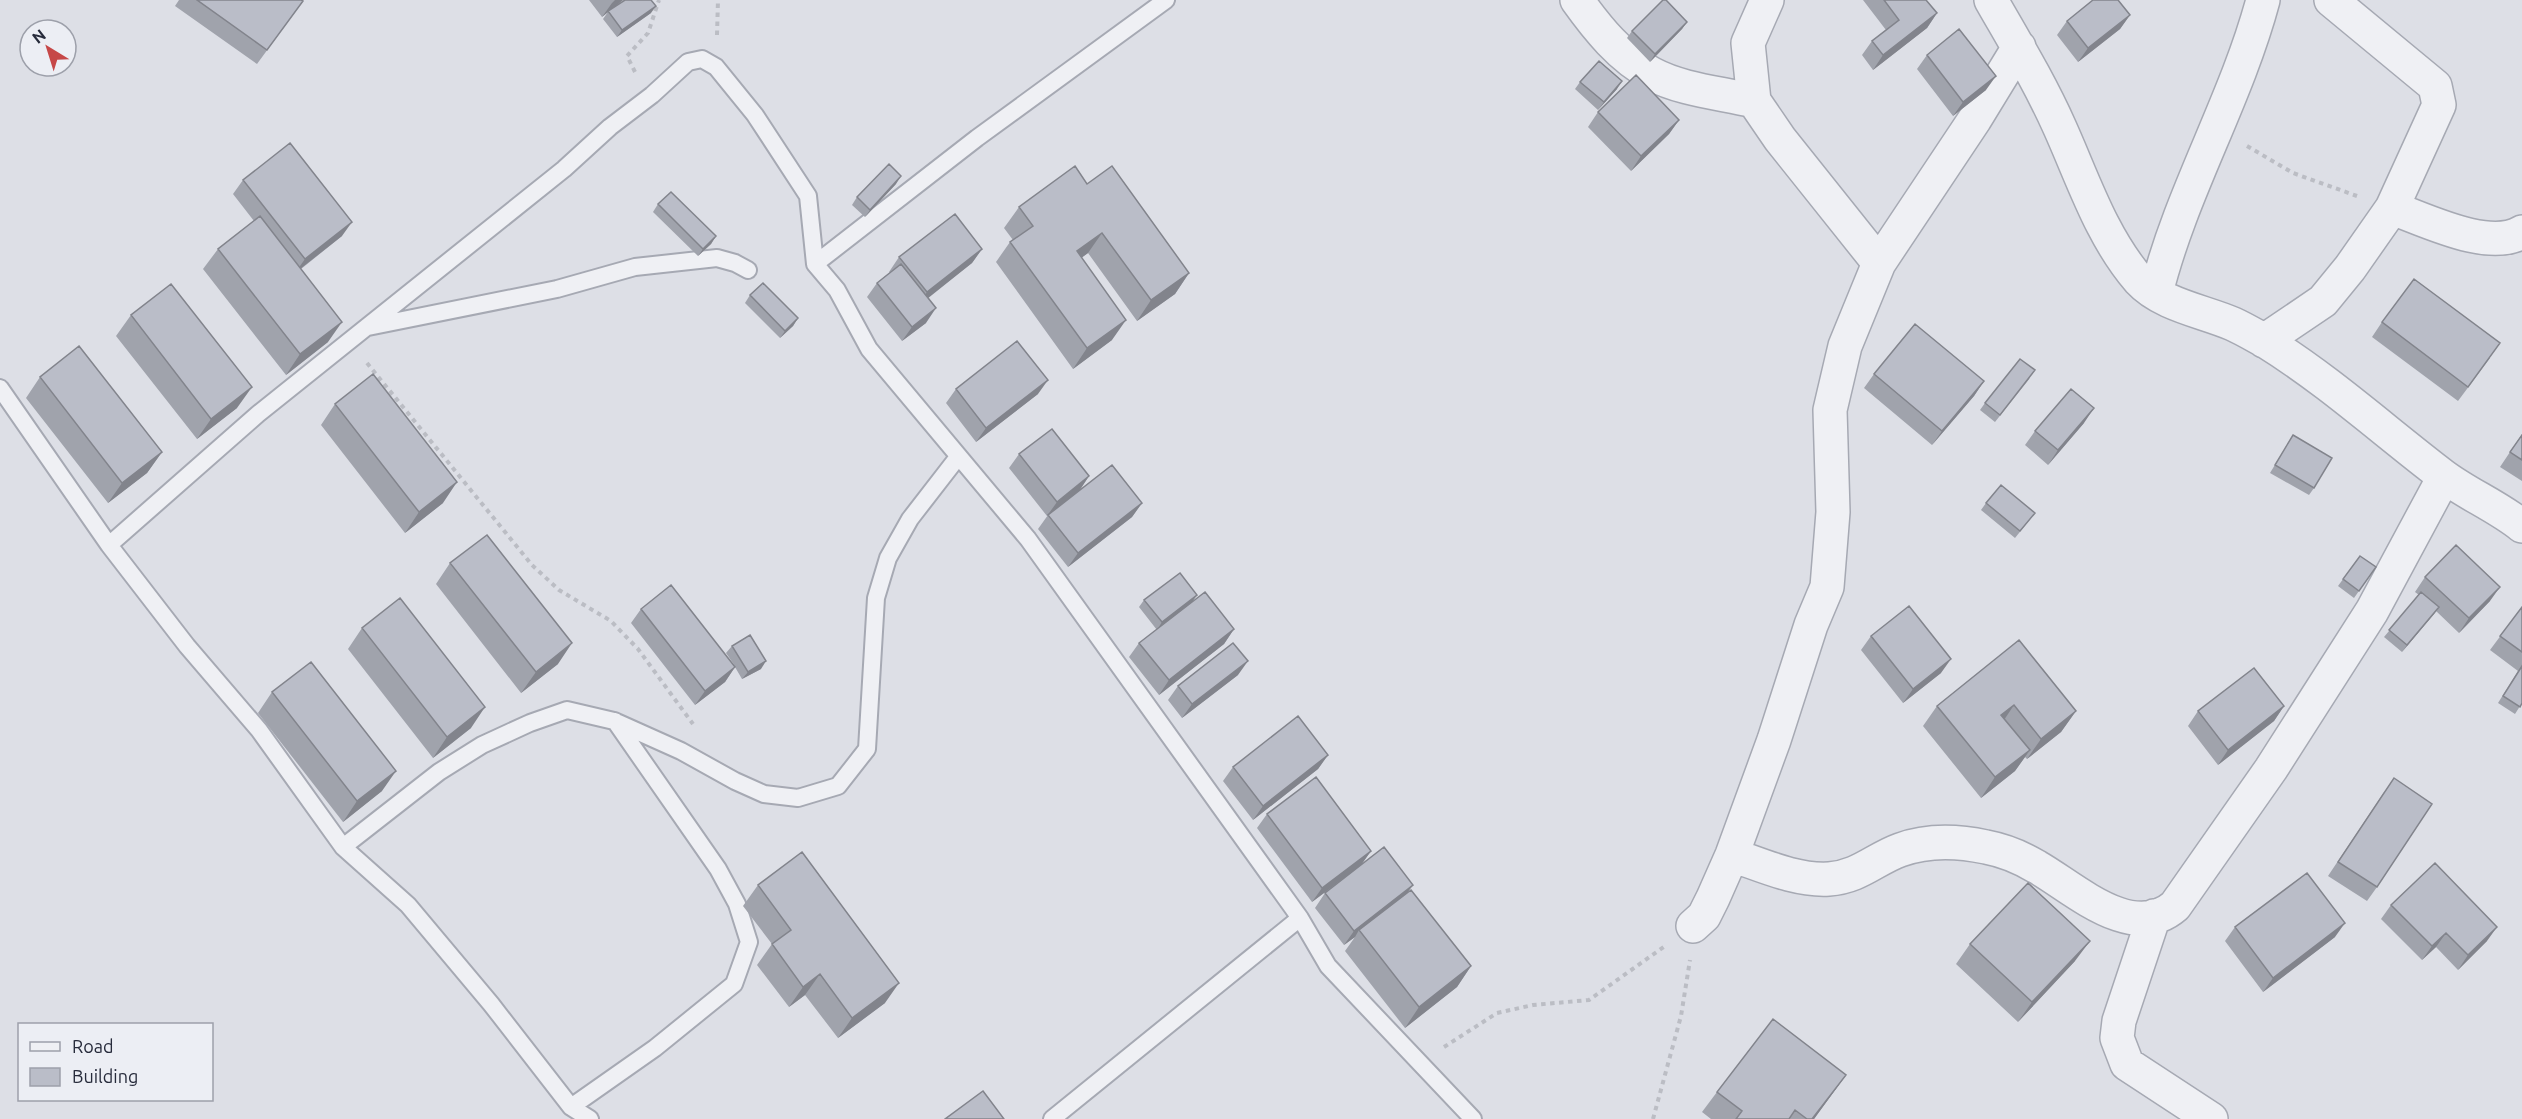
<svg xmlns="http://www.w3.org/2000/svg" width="2522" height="1119" font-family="Ubuntu,sans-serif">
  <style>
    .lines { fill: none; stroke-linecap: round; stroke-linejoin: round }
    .service-casing { stroke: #a6a9b3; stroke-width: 20 }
    .minor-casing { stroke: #a6a9b3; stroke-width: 36 }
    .path { stroke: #bbbdc4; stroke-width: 4; stroke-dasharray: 4.5 4.5; stroke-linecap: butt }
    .service { stroke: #eff0f4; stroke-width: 16 }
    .minor { stroke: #eff0f4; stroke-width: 33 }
    .wall { fill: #a0a3ac }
    .shaded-wall { fill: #82848c }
    .building { fill: #babdc8; stroke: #82848c; stroke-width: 1.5 }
  </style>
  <rect width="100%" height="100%" fill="#dddfe6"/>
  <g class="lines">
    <g class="service-casing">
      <path id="service" d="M815 264 977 138 1166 0
        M368 327 557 289 635 267 717 258 735 263 748 270
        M0 388 109 545 187 646 259 730 343 847 408 905 491 1004 571 1107 590 1119
        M109 545 258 414 564 169 610 127 652 95 688 62 702 59 716 67 755 115 808 196 815 264 837 290 869 349 1028 539 1300 918 1328 966 1473 1119
        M343 847 439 772 482 745 530 723 567 710 614 721 681 751 735 781 764 794 798 798 838 786 867 749 876 598 888 558 910 519 958 457
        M571 1107 655 1048 734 984 749 942 737 904 718 869 615 721
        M1052 1119 1300 918"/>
    </g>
    <g class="minor-casing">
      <path id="minor" d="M1577 0C1597 28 1621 58 1652 74 1682 90 1721 93 1754 101
        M1767 0 1748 43 1754 101 1780 139 1879 263
        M1991 0C2015 42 2040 83 2060 128 2083 179 2101 236 2139 280 2162 305 2203 311 2233 324 2244 329 2254 335 2265 341 2328 380 2383 430 2442 475 2467 494 2497 506 2522 526
        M2392 208C2426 220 2489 252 2522 232
        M2156 293C2181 192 2236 101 2263 0
        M2264 341 2323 301 2350 268 2392 208 2439 105 2435 86 2331 0
        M1732 855C1762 865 1796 881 1829 879 1859 877 1875 859 1900 850 1927 840 1958 841 1986 847 2002 850 2022 858 2037 867 2074 888 2132 943 2175 906L2271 769 2372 611 2444 477
        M2154 916 2119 1021 2117 1038 2127 1064 2211 1119
        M1693 926 1704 916 1713 898 1732 855 1774 740 1811 625 1827 587 1833 512 1830 410 1845 346 1879 263 1975 119 2019 47"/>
    </g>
    <path class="path" d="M717 35 718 0
      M635 72 627 56 648 33 659 0
      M2247 146 2293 173 2357 196
      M367 363 532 565 559 590 611 621 638 649 693 724
      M1444 1047 1497 1013 1533 1005 1589 1000 1665 946
      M1653 1119 1681 1016 1690 960"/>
    <use href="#service" class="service"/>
    <use href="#minor" class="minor"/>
  </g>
  <path class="wall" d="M179 0H301L303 1 257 64 175 6Z
    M589 0H623L611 10 651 13 617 37 603 19 608 12 602 17Z
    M1863 0H1926L1937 13 1927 28 1873 70 1862 55 1872 41 1886 30Z
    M2130 15 2120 29 2078 62 2057 35 2067 21Z
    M1687 22 1682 29 1650 62 1627 38 1632 31Z
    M1927 55 1986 90 1953 116 1917 69Z
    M1580 82 1617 89 1598 110 1575 89Z
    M1598 112 1679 120 1669 134 1631 171 1588 127Z
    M243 180 342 236 301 269 328 342 286 375 203 269 218 249 254 221 233 194Z
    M896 184 865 217 852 205 857 197Z
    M1087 184 1189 273 1175 294 1137 321 1088 253 1081 258 1112 340 1073 369 996 262 1010 242 1013 240 1004 228 1019 207Z
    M658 204 716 236 711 244 698 256 653 212Z
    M982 249 972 263 927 298 926 323 902 341 867 297 877 283 890 272H889L899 257Z
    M750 295 798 318 793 326 780 338 745 303Z
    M131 315 237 408 197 439 116 336Z
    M2382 322 2490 358 2458 401 2372 337Z
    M1874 374 1984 381 1974 396 1932 445 1864 388Z
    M40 377 162 452 147 473 108 503 26 398Z
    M2030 378 1995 422 1980 410 1985 403Z
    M956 389 1038 394 976 442 946 403Z
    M335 404 443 503 405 533 321 425Z
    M2084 423 2048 465 2025 445 2035 431Z
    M2522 434V481L2500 467Z
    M2293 435 2314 488 2309 495 2270 473Z
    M1019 454 1089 476 1080 490 1142 503 1132 517 1068 567 1038 529 1048 515 1047 516 1009 468Z
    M1986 503 2035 513 2015 538 1981 510Z
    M2360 556 2376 567 2354 598 2338 586Z
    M450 563 558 664 521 693 436 584Z
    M2425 577 2490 601 2459 633 2436 611 2402 652 2384 637 2419 595 2415 592Z
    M1197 595 1192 602 1234 629 1224 644 1159 695 1129 657 1139 643 1157 630 1139 607 1144 600Z
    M2522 607V703L2515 714 2498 703 2518 671 2490 650Z
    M641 609 735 666 726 653 732 646 761 669 742 679 735 667 725 682 695 705 631 623Z
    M362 628 471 728 433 758 348 649Z
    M1871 636 1941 673 1903 703 1861 650Z
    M2019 640 2076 711 2061 732 2027 759 2025 757 2015 771 1981 798 1923 726 1937 706Z
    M1238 675 1182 718 1168 700 1178 686Z
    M272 692 382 791 343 822 258 713Z
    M2284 706 2274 721 2218 765 2188 726 2198 711Z
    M1328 755 1318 769 1253 820 1223 781 1233 767Z
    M2384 792 2377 887 2367 901 2328 876Z
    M1267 814 1371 851 1361 865 1408 892 1471 966 1457 987 1405 1028 1345 951 1355 937 1344 945 1315 908 1325 893 1355 870 1312 902 1257 828Z
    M758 885 885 1003 838 1038 805 995 789 1007 757 965 772 944 743 906Z
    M2391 905 2487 941 2458 970 2436 947 2422 960 2381 919Z
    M2235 927 2335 937 2263 992 2225 941Z
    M1970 944 2075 961 2018 1022 1956 964Z
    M1846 1075 1814 1119H1711L1702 1112 1717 1092Z"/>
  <path class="shaded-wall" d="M615 0H623L602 17 612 3Z
    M656 6 651 13 617 37 622 30Z
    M1937 13 1927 28 1873 70 1883 55Z
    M2130 15 2120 29 2078 62 2088 48Z
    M1687 22 1682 29 1650 62 1655 54Z
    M1996 76 1986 90 1953 116 1963 102Z
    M1622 81 1617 89 1598 110 1604 102Z
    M1679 120 1669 134 1631 171 1641 156Z
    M901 176 896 184 865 217 870 210Z
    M352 222 342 236 295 273 305 259Z
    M1102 233 1088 253 1062 272 1077 251Z
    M716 236 711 244 698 256 703 249Z
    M982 249 972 263 917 307 927 292Z
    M1189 273 1175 294 1137 321 1151 300Z
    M936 308 926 323 902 341 912 327Z
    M798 318 793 326 780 338 785 331Z
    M1126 320 1112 340 1073 369 1087 348Z
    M342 322 328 342 286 375 300 354Z
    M1048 380 1038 394 976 442 986 428Z
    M1984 381 1974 396 1932 445 1942 431Z
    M252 387 237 408 197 439 211 419Z
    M2094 408 2084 423 2048 465 2058 450Z
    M162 452 147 473 108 503 122 483Z
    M1089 476 1079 491 1047 516 1057 502Z
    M457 482 443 503 405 533 419 512Z
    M1142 503 1132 517 1068 567 1078 553Z
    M2500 587 2490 601 2459 633 2469 618Z
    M1197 595 1192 602 1157 630 1162 622Z
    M2439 607 2434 614 2402 652 2407 645Z
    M1234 629 1224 644 1159 695 1169 680Z
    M572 643 558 664 521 693 536 672Z
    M1951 659 1941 673 1903 703 1913 689Z
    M766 661 761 669 742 679 748 672Z
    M1248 661 1238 675 1182 718 1192 704Z
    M735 667 725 682 695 705 705 691Z
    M2014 705 2000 726 2001 715Z
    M2284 706 2274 721 2218 765 2228 750Z
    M485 707 471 728 433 758 447 737Z
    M2076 711 2061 732 2027 759 2041 739Z
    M2030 750 2015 771 1981 798 1995 777Z
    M1328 755 1318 769 1253 820 1263 806Z
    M396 771 382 791 343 822 357 801Z
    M1371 851 1361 865 1312 902 1322 888Z
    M1413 885 1403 899 1359 930 1355 937 1344 945 1354 931Z
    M2345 923 2335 937 2263 992 2273 978Z
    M2497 927 2487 941 2458 970 2468 955Z
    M2446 933 2436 947 2422 960 2432 946Z
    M2090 941 2075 961 2018 1022 2032 1002Z
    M1471 966 1457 987 1405 1028 1419 1007Z
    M820 974 805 995 789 1007 803 987Z
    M899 983 885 1003 838 1038 852 1018Z
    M1846 1075 1814 1119H1812Z"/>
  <path class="building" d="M197 0H301L303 1 267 50Z
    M625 0H651L656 6 622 30 608 11Z
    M1663 0H1666L1687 22 1655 54 1632 31Z
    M1884 0H1926L1937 13 1883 55 1872 41 1899 20Z
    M2093 0H2118L2130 15 2088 48 2067 21Z
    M1959 29 1996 76 1963 102 1927 55Z
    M1599 61 1622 81 1604 102 1580 82Z
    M1636 75 1679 120 1641 156 1598 112Z
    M290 143 352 222 305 259 243 180Z
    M889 164 901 176 870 210 857 197Z
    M1075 166 1087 184 1112 166 1189 273 1151 300 1102 233 1077 251 1126 320 1087 348 1010 242 1033 226 1019 207Z
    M671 192 716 236 703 249 658 204Z
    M955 214 982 249 927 292 899 257Z
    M260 216 342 322 300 354 218 249Z
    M901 264 936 308 912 327 877 283Z
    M2414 279 2500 343 2468 387 2382 322Z
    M763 283 798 318 785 331 750 295Z
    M171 284 252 387 211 419 131 315Z
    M1915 324 1984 381 1942 431 1874 374Z
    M1017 341 1048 380 986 428 956 389Z
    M79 346 162 452 122 483 40 377Z
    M2020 359 2035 370 2000 415 1985 403Z
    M373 374 457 482 419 512 335 404Z
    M2071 389 2094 408 2058 450 2035 431Z
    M1052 429 1089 476 1057 502 1019 454Z
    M2293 435 2332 458 2314 488 2275 465Z
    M2522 435V460L2510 452Z
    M1112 465 1142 503 1078 553 1048 515Z
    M2001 485 2035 513 2020 531 1986 503Z
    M487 535 572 643 536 672 450 563Z
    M2456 545 2500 587 2469 618 2425 577Z
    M2360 556 2376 567 2359 591 2343 579Z
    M1180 573 1197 595 1162 622 1144 600Z
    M671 585 735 667 705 691 641 609Z
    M1205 592 1234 629 1169 680 1139 643Z
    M2421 592 2439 607 2407 645 2389 630Z
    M400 598 485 707 447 737 362 628Z
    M1909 606 1951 659 1913 689 1871 636Z
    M2522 607V652L2500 636Z
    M750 635 766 661 748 672 732 646Z
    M2019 640 2076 711 2041 739 2014 705 2001 715 2030 750 1995 777 1937 706Z
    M1233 643 1248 661 1192 704 1178 686Z
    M311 662 396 771 357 801 272 692Z
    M2522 666V703L2520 707 2503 696Z
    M2254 668 2284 706 2228 750 2198 711Z
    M1298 716 1328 755 1263 806 1233 767Z
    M1316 777 1371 851 1322 888 1267 814Z
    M2394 778 2432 804 2377 887 2338 862Z
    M1384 847 1413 885 1354 931 1325 893Z
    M802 852 899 983 852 1018 820 974 803 987 772 944 791 930 758 885Z
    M2435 863 2497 927 2468 955 2446 933 2432 946 2391 905Z
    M2307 873 2345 923 2273 978 2235 927Z
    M2028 883 2090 941 2032 1002 1970 944Z
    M1411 890 1471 966 1419 1007 1359 930Z
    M1773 1019 1846 1075 1812 1119H1807L1795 1110 1789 1119H1736L1742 1111 1717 1092Z
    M983 1091 1004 1119H945Z"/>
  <rect x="18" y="1023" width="195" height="78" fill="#eceef4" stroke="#9da0aa" stroke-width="1.5"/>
  <rect x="30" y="1042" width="30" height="9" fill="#eff0f4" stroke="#9da0aa" stroke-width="1.5"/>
  <text x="72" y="1053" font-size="18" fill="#272b3b">Road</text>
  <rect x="30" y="1068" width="30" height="18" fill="#babdc8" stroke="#9da0aa" stroke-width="1.5"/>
  <text x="72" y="1083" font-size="18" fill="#272b3b">Building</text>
  <g transform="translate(48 48) rotate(322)"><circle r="28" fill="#eceef4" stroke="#9da0aa" stroke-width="1.5"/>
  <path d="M0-4.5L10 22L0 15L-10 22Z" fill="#c64747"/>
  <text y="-9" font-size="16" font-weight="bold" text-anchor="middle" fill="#272b3b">N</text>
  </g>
</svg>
